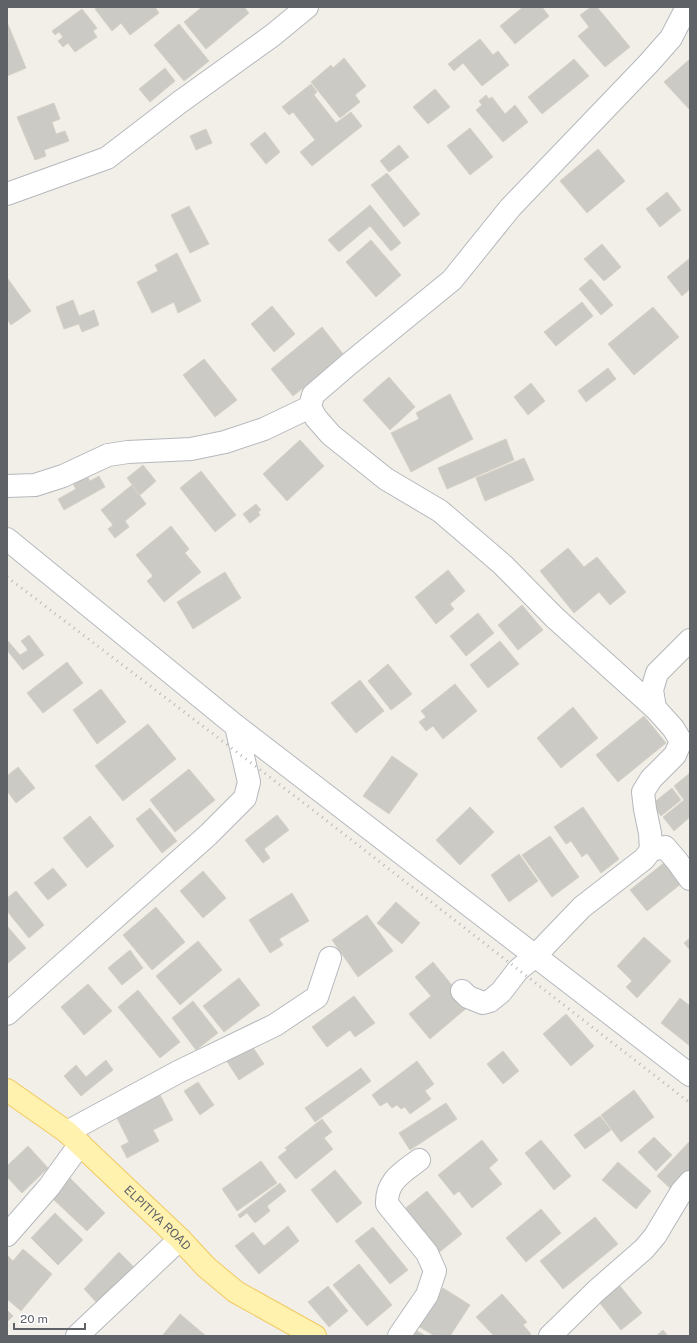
<svg xmlns="http://www.w3.org/2000/svg" width="697" height="1343" font-family="'Public Sans',sans-serif">
  <style>
    .building { fill: #cccac5; stroke: #d6d1c6 }
    .lines { fill: none; stroke-linecap: round; stroke-linejoin: round }
    .minor-casing { stroke: #b5b8bc; stroke-width: 24 }
    .major-casing { stroke: #f2c960; stroke-width: 24 }
    .minor { stroke: #fff; stroke-width: 22 }
    .major { stroke: #fff2af; stroke-width: 22 }
    .rail { stroke: #b6b7b8; stroke-width: 3; stroke-dasharray: 1 5; stroke-linecap: butt }
    .labels { text-anchor: middle; stroke-width: 4; stroke-linejoin: round; paint-order: stroke }
    .street-label { font-size: 12px; fill: #5f6368; stroke: #fff }
  </style>
  <rect width="100%" height="100%" fill="#f1efe8"/>
  <path class="building" d="M98 7H155L159 13 130 35 121 23 112 31 95 9Z
    M202 7H244L249 13 206 49 184 22Z
    M523 7H542L549 16 515 44 500 26Z
    M591 7H597L630 47 605 67 578 36 589 27 580 15Z
    M82 9 97 28 93 31 97 37 75 52 68 43 63 47 58 41 63 37 59 32 55 35 52 31Z
    M7 22 26 68 7 76Z
    M179 24 209 61 184 81 154 45Z
    M480 39 493 55 498 51 509 65 482 86 463 63 454 71 448 64Z
    M344 58 366 86 355 95 360 102 340 118 311 82 331 65 333 68Z
    M574 59 589 76 542 114 528 97Z
    M690 59V107L689 109 664 82Z
    M165 68 175 81 150 102 139 89Z
    M311 84 317 92 314 95 336 123 351 112 362 126 312 166 300 152 315 140 293 112 289 115 282 107Z
    M435 89 450 107 428 124 413 107Z
    M486 95 489 99 492 97 505 114 515 105 528 122 503 142 476 110 482 105 479 101Z
    M54 103 60 119 52 122 56 134 65 131 69 141 44 150 46 156 35 160 17 117Z
    M470 128 493 157 470 175 447 146Z
    M206 129 212 143 196 150 190 136Z
    M265 132 280 152 266 164 250 144Z
    M399 145 409 157 389 172 380 161Z
    M598 149 625 181 587 213 560 181Z
    M387 173 420 214 404 227 371 185Z
    M667 192 681 210 660 227 646 209Z
    M370 205 401 243 391 251 370 226 339 252 328 240Z
    M189 206 209 244 190 253 171 215Z
    M371 240 401 275 376 297 346 262Z
    M602 244 621 267 604 281 584 259Z
    M177 253 201 301 178 313 174 302 152 313 137 282 158 271 155 265Z
    M690 258V289L682 296 667 277Z
    M8 279 31 311 11 325 7 319V280Z
    M591 279 613 305 601 315 579 289Z
    M73 300 79 316 94 310 99 325 82 332 79 324 64 329 56 307Z
    M582 302 593 316 556 346 544 332Z
    M272 306 295 334 274 352 251 324Z
    M653 307 679 337 634 375 608 344Z
    M322 327 344 355 293 396 271 369Z
    M204 359 237 400 215 417 183 375Z
    M608 368 616 379 586 402 578 391Z
    M389 377 415 407 390 430 363 400Z
    M531 383 545 401 528 415 514 397Z
    M450 394 473 439 411 472 391 433 419 419 416 413Z
    M506 439 514 460 447 489 438 468Z
    M300 440 324 466 287 501 263 474Z
    M524 458 534 480 485 501 476 478Z
    M143 465 156 481 140 495 127 478Z
    M201 471 236 515 215 532 180 488Z
    M86 474 90 481 99 476 105 487 64 510 58 499 76 489 72 482Z
    M132 485 146 504 125 521 129 527 115 538 108 529 113 525 101 510Z
    M256 504 261 510 258 512 260 515 250 523 243 514Z
    M171 526 189 549 185 553 201 572 164 602 147 581 153 576 136 555Z
    M568 548 584 567 597 557 626 592 610 605 599 592 574 613 540 571Z
    M448 570 465 591 450 604 454 609 436 624 415 597Z
    M225 572 241 598 193 629 177 602Z
    M522 605 543 630 518 650 498 625Z
    M478 613 494 633 466 656 450 636Z
    M29 635 44 655 23 670 7 650V642L8 641 20 655 28 650 21 641Z
    M500 641 519 664 488 688 470 665Z
    M67 662 83 683 43 713 27 693Z
    M388 664 412 694 391 710 368 681Z
    M360 680 384 711 356 733 331 703Z
    M455 684 477 711 443 739 433 726 426 731 419 722 426 717 421 711Z
    M101 689 126 722 97 744 73 710Z
    M573 707 598 738 561 768 537 738Z
    M644 716 666 743 618 782 596 755Z
    M148 724 176 759 123 801 95 766Z
    M392 756 418 774 389 814 363 796Z
    M18 767 35 788 16 803 7 791V776Z
    M189 769 215 800 175 832 150 800Z
    M690 773V817L674 831 663 817 684 800 674 786Z
    M672 788 681 800 661 816 652 804Z
    M470 807 494 832 460 865 436 840Z
    M583 807 619 859 601 873 587 853 582 857 571 841 566 844 554 827Z
    M150 808 177 841 162 853 136 819Z
    M277 815 289 830 264 849 270 858 263 863 245 840Z
    M90 816 114 846 87 868 63 838Z
    M550 836 579 877 552 897 522 855Z
    M519 854 538 881 509 902 491 875Z
    M665 862 682 883 647 911 630 890Z
    M53 868 67 885 48 900 34 883Z
    M203 871 226 898 203 918 180 891Z
    M16 891 44 925 29 938 7 911V898Z
    M292 893 309 921 279 939 283 945 270 953 249 920Z
    M396 902 420 923 402 944 377 923Z
    M156 907 185 942 152 970 123 935Z
    M367 915 393 951 358 977 332 940Z
    M7 926 26 948 7 964Z
    M644 937 671 961 637 998 626 987 632 981 617 966Z
    M690 938V950L684 943Z
    M198 941 222 970 180 1005 156 976Z
    M130 950 143 968 122 985 108 968Z
    M433 962 469 1006 430 1039 409 1014 431 996 415 977Z
    M239 978 260 1005 224 1032 203 1006Z
    M88 984 112 1011 84 1035 61 1007Z
    M138 990 180 1042 160 1058 118 1007Z
    M354 996 375 1023 355 1037 350 1030 327 1047 312 1027Z
    M680 998 690 1006V1046L661 1023Z
    M193 1001 218 1033 196 1050 172 1018Z
    M566 1014 594 1046 571 1066 543 1034Z
    M250 1043 264 1064 239 1080 226 1060Z
    M503 1051 519 1071 503 1084 487 1064Z
    M106 1060 113 1070 81 1096 64 1076 76 1065 86 1077Z
    M417 1061 434 1084 425 1091 431 1099 410 1114 405 1107 401 1109 397 1105 392 1108 387 1102 380 1106 372 1095Z
    M361 1068 371 1081 315 1122 305 1108Z
    M198 1082 214 1105 200 1115 184 1091Z
    M634 1090 654 1117 621 1142 601 1115Z
    M160 1095 173 1120 153 1130 159 1141 127 1158 121 1146 129 1142 117 1118Z
    M446 1103 457 1119 410 1150 399 1133Z
    M600 1116 611 1130 585 1149 574 1135Z
    M322 1119 332 1132 324 1138 333 1149 296 1179 278 1157 287 1150 285 1148Z
    M654 1137 672 1155 656 1171 638 1152Z
    M482 1140 498 1160 489 1168 502 1184 472 1208 459 1191 454 1195 438 1175Z
    M541 1140 571 1176 554 1190 525 1153Z
    M690 1141V1175L674 1192 657 1176Z
    M28 1146 48 1168 22 1193 7 1177V1166Z
    M261 1161 277 1183 237 1211 222 1189Z
    M618 1162 651 1191 636 1209 602 1180Z
    M335 1170 362 1203 337 1223 311 1190Z
    M70 1178 105 1213 87 1231 51 1197Z
    M280 1183 286 1191 267 1206 270 1211 255 1223 247 1213 240 1218 238 1215Z
    M427 1191 462 1234 437 1254 402 1211Z
    M541 1209 561 1233 526 1262 506 1238Z
    M55 1213 83 1240 58 1265 31 1238Z
    M595 1217 618 1244 563 1289 540 1261Z
    M288 1226 299 1241 259 1274 235 1246 253 1232 264 1246Z
    M373 1227 408 1270 390 1284 355 1241Z
    M23 1249 52 1274 21 1311 7 1299V1255L13 1261Z
    M119 1252 134 1267 98 1304 84 1289Z
    M359 1264 392 1305 367 1326 333 1285Z
    M328 1286 348 1311 329 1327 308 1302Z
    M620 1286 642 1313 621 1330 599 1302Z
    M443 1288 470 1305 450 1336H435L418 1326Z
    M502 1294 527 1322 523 1325 531 1334 528 1336H494L476 1317Z
    M7 1310 13 1316 7 1322Z
    M180 1314 206 1336H207H162Z
    M663 1330 668 1336H656Z
    M417 1331 426 1336H414Z"/>
  <g class="lines">
    <g class="minor-casing">
      <path id="minor" d="M7 194 107 158 180 102 273 35 307 7
        M7 486 35 485 63 476 108 455 128 452 191 449 225 442 264 429 310 407
        M7 539 236 726 690 1075
        M655 708 652 690 657 673 690 640
        M651 850 665 847 677 861 690 879
        M462 991 468 997 483 1003 490 1001 501 992 518 970 535 956 582 907 644 859 651 850 650 833 645 809 643 792 651 779 675 755 681 741 673 728 655 708 554 617 503 565 440 511 386 479 331 435 316 418 310 407 313 395 349 364 452 280 510 208 649 63 671 38 687 7
        M7 1014 208 835 245 798 249 782 236 726
        M67 1132 178 1072 275 1025 317 997 330 958
        M7 1235 49 1187 80 1144
        M77 1336 180 1239
        M399 1336 427 1295 435 1271 427 1253 387 1204C386 1181 403 1172 419 1160
        M550 1336 596 1291 644 1249 655 1236 682 1191 690 1182"/>
    </g>
    <g class="major-casing">
      <g id="major">
        <path id="s1" d="M7 1090 67 1132 180 1239 206 1267 236 1292 315 1336"/>
      </g>
    </g>
    <use href="#minor" class="minor"/>
    <use href="#major" class="major"/>
    <path class="rail" d="M7 577 309 807 690 1103"/>
  </g>
  <g class="labels">
    <g class="street-label">
      <text dy="4" stroke="none"><textPath href="#s1" startOffset="198">ELPITIYA ROAD</textPath></text>
    </g>
  </g>
  <rect width="697" height="1343" fill="none" stroke="#5f6368" stroke-width="16"/>
  <path d="M14 1323v6h71v-6" fill="none" stroke="#5f6368" stroke-width="2"/>
  <text x="20" y="1323" font-size="12" fill="#5f6368" stroke="#ffffff" stroke-width="3" paint-order="stroke">20 m</text>
</svg>
